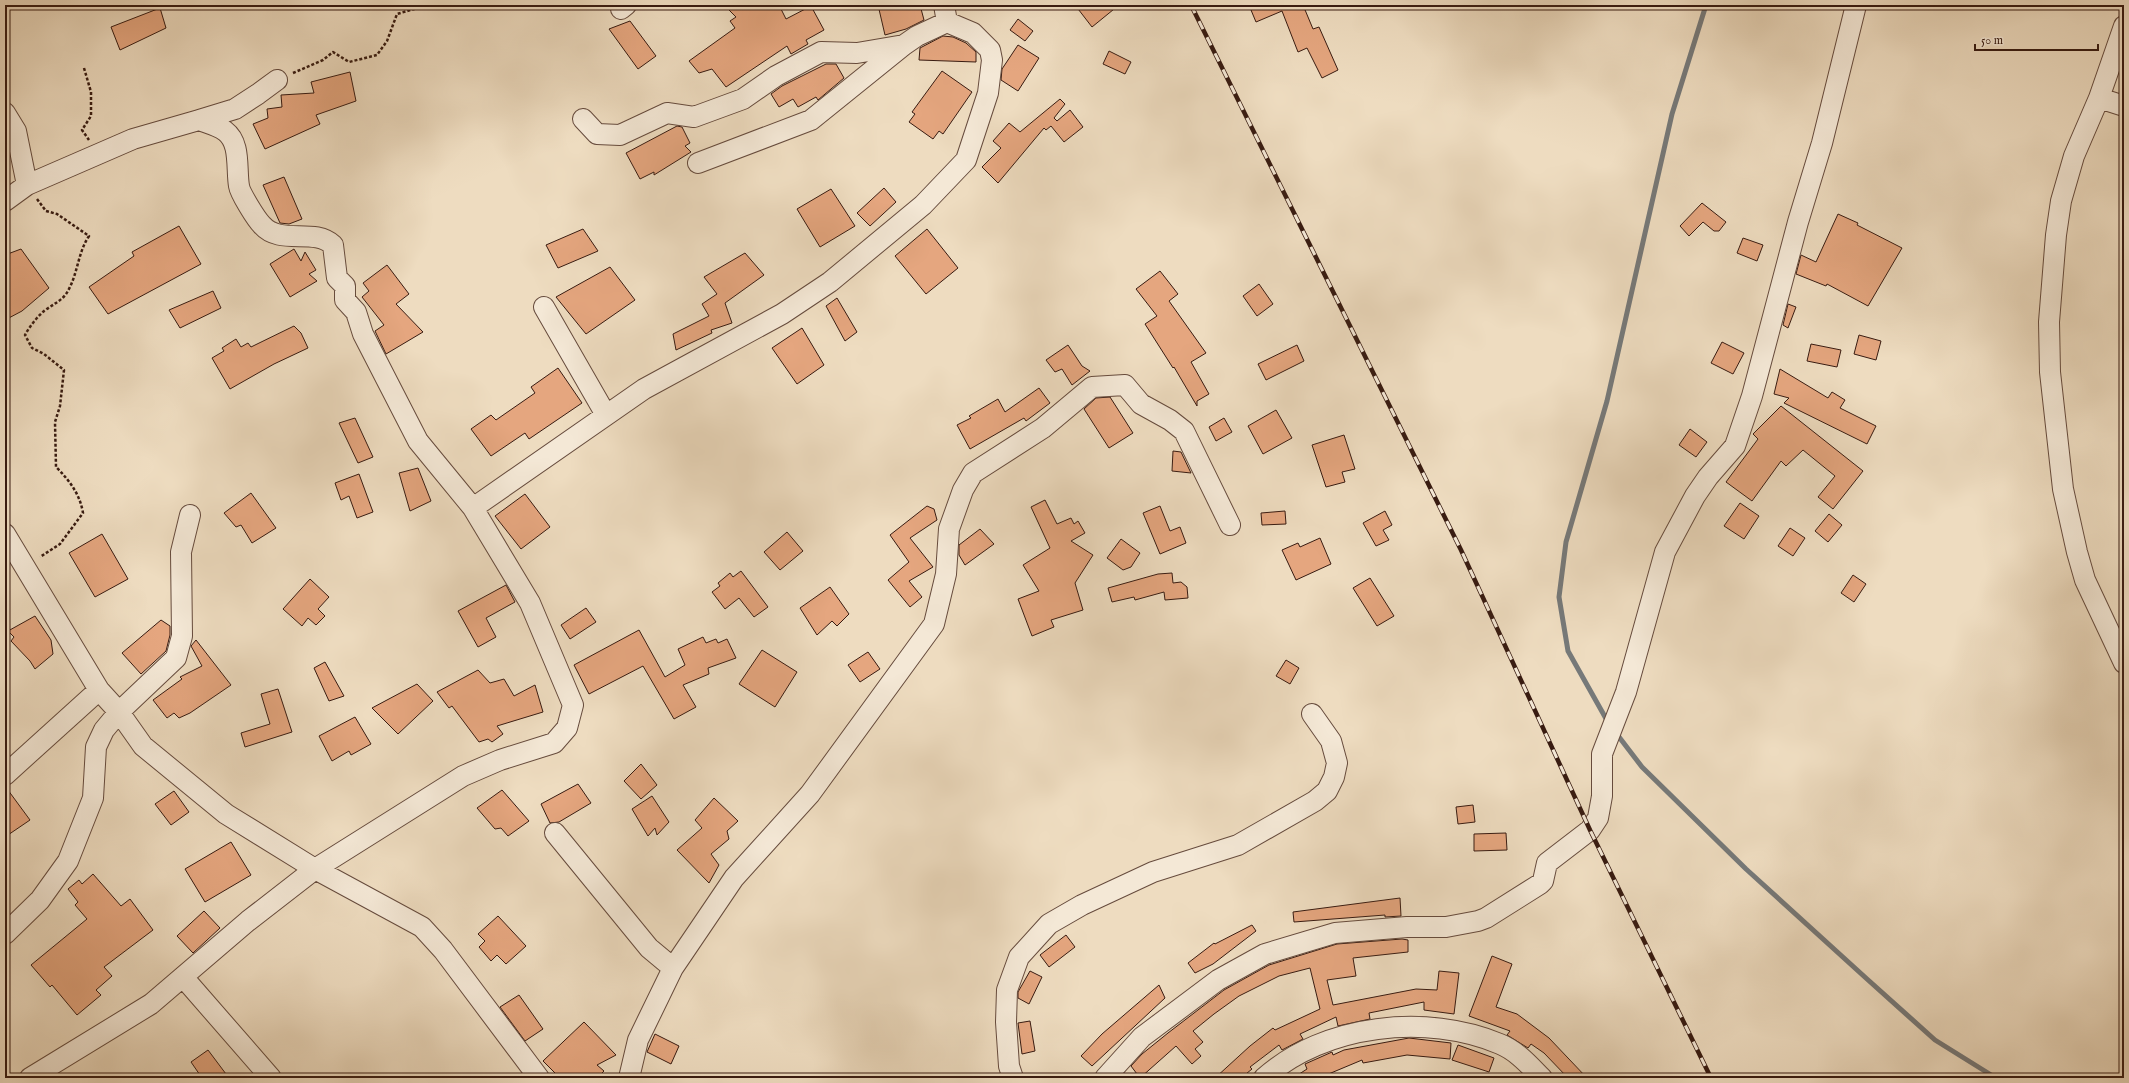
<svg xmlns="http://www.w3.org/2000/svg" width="2129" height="1083" font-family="'IM FELL English',serif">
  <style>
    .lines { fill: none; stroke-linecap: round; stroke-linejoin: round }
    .stream { stroke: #767979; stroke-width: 5 }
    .building { fill: #e5a67f; stroke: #381b11 }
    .minor-casing { stroke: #664b3d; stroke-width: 22 }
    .path { stroke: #381b11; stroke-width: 2.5; stroke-dasharray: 3 2; stroke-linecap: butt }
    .minor { stroke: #f4e8d6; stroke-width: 20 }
    .rail-casing { stroke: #381b11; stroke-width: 4.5 }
    .rail { stroke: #f4e8d6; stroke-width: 3; stroke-dasharray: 9; stroke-linecap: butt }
  </style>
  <rect width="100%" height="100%" fill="#eedcc0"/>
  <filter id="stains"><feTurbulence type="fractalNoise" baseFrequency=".005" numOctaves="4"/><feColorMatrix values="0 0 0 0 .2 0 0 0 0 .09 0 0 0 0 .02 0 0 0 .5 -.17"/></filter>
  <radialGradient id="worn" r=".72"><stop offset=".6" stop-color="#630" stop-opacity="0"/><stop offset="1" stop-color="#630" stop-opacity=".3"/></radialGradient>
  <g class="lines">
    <path class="stream" d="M1609 724 1568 651 1559 597 1566 542 1607 401 1672 114 1706 5
      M1616 733 1642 767 1746 869 1867 979 1935 1040 1996 1078"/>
  </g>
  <path class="building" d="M724 5H779L786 19 811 6 824 30 806 40 808 44 791 54 787 46 726 87 712 69 699 73 689 61 735 28 730 21 736 17Z
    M878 5H920L924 20 906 29 885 35Z
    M1075 5H1119L1092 27Z
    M1264 5H1303L1313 29 1319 27 1338 70 1322 78 1307 48 1298 52 1282 11 1256 22 1251 10Z
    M160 8 166 28 120 50 111 27Z
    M1018 19 1033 31 1025 41 1010 30Z
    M630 21 656 56 638 69 609 29Z
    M943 36 953 37 966 43 976 52V62L919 60 920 48Z
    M1018 45 1039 58 1018 91 1001 80 1002 69Z
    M1109 51 1131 62 1125 74 1103 64Z
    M826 64H836L844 78 818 100 816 97 798 107 793 99 779 107 771 94 782 86Z
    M942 71 972 92 943 134 939 131 933 139 909 122 915 114 912 112Z
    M350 72 356 101 316 115 320 124 265 149 253 124 268 118 267 109 282 107 281 95 314 93 311 82Z
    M1060 99 1065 104 1054 118 1057 121 1070 110 1083 127 1064 142 1051 126 1046 130 1044 128 998 183 982 167 1001 148 993 141 1009 123 1020 132Z
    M677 126 682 127 690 143 685 146 691 152 654 175V172L640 179 626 153Z
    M284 177 302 219 289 224 280 223 263 185Z
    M884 188 896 202 870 226 857 213Z
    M831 189 855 226 820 247 797 209Z
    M1702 203 1726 222 1719 231H1714L1703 222 1689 236 1680 226Z
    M1838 214 1858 223 1857 225 1902 248 1868 306 1827 284 1826 286 1796 274 1801 255 1816 262Z
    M179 226 201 264 108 314 89 287 134 256 132 252Z
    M583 229 598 251 558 268 546 245Z
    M927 229 958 268 926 294 895 256Z
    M1743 238 1763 245 1757 261 1737 253Z
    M21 249 49 288 22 311 5 320V255Z
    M294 249 301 261 305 252 316 270 309 274 317 281 290 297 270 264Z
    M745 253 764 275 725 303 732 323 711 330 712 333 676 350 673 334 709 316 702 304 717 294 704 277Z
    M387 265 409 294 396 304 423 332 386 354 375 331 384 325 362 297 369 291 363 283Z
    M610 267 635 300 586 334 556 297Z
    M1160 271 1178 294 1169 301 1206 353 1191 362 1209 394 1197 401V406L1174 367 1173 368 1145 324 1157 316 1136 289Z
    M1259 284 1273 304 1257 316 1243 296Z
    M213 291 221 308 180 328 169 310Z
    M837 298 857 332 845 341 826 306Z
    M1788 304 1796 307 1788 328 1783 325Z
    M294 326 301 333 308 348 274 364 230 389 212 358 224 351 222 348 236 339 241 347 248 343 251 347Z
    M802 328 824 365 797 384 772 348Z
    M1859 335 1881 341 1876 360 1854 354Z
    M1722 342 1744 353 1733 374 1711 363Z
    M1811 344 1841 350 1837 367 1807 361Z
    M1068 345 1082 366 1090 371 1072 385 1062 369 1055 372 1046 360Z
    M1297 345 1304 361 1266 380 1258 364Z
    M558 368 582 403 529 439 525 433 491 456 471 429 491 415 496 420 535 393 531 387Z
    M1780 369 1828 398 1832 392 1845 400 1840 408 1876 426 1867 444 1784 403 1789 398 1774 394Z
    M1039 388 1050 403 1026 421 1024 418 970 449 957 425 971 418 969 416 998 399 1005 412Z
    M1110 397 1133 433 1109 448 1084 409 1096 398Z
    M1781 406 1863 471 1833 509 1818 497 1835 476 1803 450 1786 466 1781 461 1752 501 1726 482 1758 439 1753 434Z
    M1276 410 1292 438 1263 454 1248 426Z
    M355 418 373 457 358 463 339 423Z
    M1224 418 1232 432 1216 441 1209 427Z
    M1690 429 1707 442 1696 457 1679 445Z
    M1344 435 1355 469 1342 472 1345 482 1326 487 1312 445Z
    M1173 451 1181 452 1191 473 1172 471Z
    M418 468 431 501 410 511 399 473Z
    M359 474 373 512 357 518 349 496 341 500 335 483Z
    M251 493 276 528 252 543 241 525 236 527 224 513Z
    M525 494 550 527 521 549 495 516Z
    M1045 500 1057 524 1071 518 1074 524 1078 521 1085 533 1071 541 1093 555 1075 583 1083 610 1051 620 1054 627 1032 636 1018 599 1039 591 1023 565 1050 548 1031 507Z
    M1740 503 1759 516 1744 539 1724 526Z
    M927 506 934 509 937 520 910 538 933 567 909 581 922 597 910 607 888 580 909 562 890 535Z
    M1160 506 1170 531 1180 527 1186 543 1160 554 1143 513Z
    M1285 511 1286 524 1262 525 1261 513Z
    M1385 511 1392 525 1383 530 1389 540 1376 546 1363 523Z
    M1829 514 1842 525 1828 542 1815 531Z
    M1790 528 1805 538 1793 556 1778 546Z
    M980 529 994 544 965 565 959 555V545Z
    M787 532 803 551 780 570 764 552Z
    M102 534 128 579 95 597 69 553Z
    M1320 538 1331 564 1296 580 1282 550 1298 543 1300 547Z
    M1121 539 1140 553 1131 567 1123 570 1107 558Z
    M741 571 768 607 754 617 739 598 725 609 712 592 720 586 718 583 730 573 733 577Z
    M1172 573 1173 583 1181 582 1187 587 1188 598 1165 600 1164 592 1135 600 1134 597 1112 602 1108 588 1158 574Z
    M1853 575 1866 584 1854 602 1841 593Z
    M1370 578 1394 616 1377 626 1353 588Z
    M310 579 329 597 318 609 325 616 316 625 308 618 302 626 283 609Z
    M506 585 515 602 486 618 496 637 478 647 458 611Z
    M830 587 849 614 837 626 832 621 817 635 800 608Z
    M586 608 596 622 570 639 561 625Z
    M35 616 51 640 53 654 35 669 30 661 11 641 14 637 8 631Z
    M161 620 170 626V635L166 651 141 674 122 653Z
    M639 630 665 677 685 665 678 649 703 637 706 643 716 639 718 643 727 639 736 658 708 668 709 674 683 685 696 707 674 719 643 666 589 694 574 665Z
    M196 640 231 685 190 713 179 718 174 713 167 718 153 700 182 679 180 677 202 666 191 646Z
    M762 650 797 672 775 707 739 684Z
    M868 652 880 669 860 682 848 665Z
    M1286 660 1299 668 1290 684 1276 676Z
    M325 662 344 696 329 701 314 668Z
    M478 670 490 683 504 679 514 696 535 685 543 712 497 726 503 734 492 742 488 739 479 742 452 706 449 708 437 692Z
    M417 684 433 701 398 734 372 708Z
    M278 689 292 732 245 747 241 733 270 724 261 694Z
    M355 717 371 744 351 755 349 751 332 761 319 736Z
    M641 764 657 785 641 799 624 781Z
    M578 784 591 803 559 822 550 823 541 804Z
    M5 786 30 820 5 837Z
    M502 790 529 821 508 836 501 828 495 829 477 808Z
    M174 791 189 812 171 825 155 804Z
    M652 796 669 822 657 835 655 828 648 836 632 809Z
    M714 798 738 821 727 831 729 839 711 854 719 865 709 883 677 850 702 828 695 820Z
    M1473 805 1475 822 1458 824 1456 807Z
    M1506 833 1507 850 1474 851V834Z
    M231 842 251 875 205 902 185 869Z
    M93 874 121 906 130 899 153 930 104 967 112 976 96 990 101 995 77 1015 52 985 50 987 31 965 87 919 75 905 78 902 68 889 79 880 82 884Z
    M1400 898 1401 916 1385 917V915L1294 922 1293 912Z
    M204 911 220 928 193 953 177 936Z
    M498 916 526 946 506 964 497 955 491 961 479 947 485 941 478 934Z
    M1252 925 1256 931 1213 964 1195 973 1188 963 1214 943 1215 944Z
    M1066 935 1075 947 1049 967 1040 955Z
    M1402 939 1408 940V952L1353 958 1356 976 1327 980 1333 1005 1416 989 1437 990 1439 971 1459 973 1454 1014 1424 1010V1002L1369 1013 1370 1019 1338 1026 1336 1017 1300 1034 1303 1039 1282 1050 1279 1045 1250 1067 1252 1069 1241 1078H1215L1250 1046 1273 1028 1275 1030 1320 1009 1310 968 1279 976 1239 996 1214 1014 1193 1031 1203 1042 1195 1049 1201 1056 1192 1064 1176 1046 1140 1078 1131 1066 1142 1054 1168 1033 1224 990 1269 965 1337 944Z
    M1492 956 1512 964 1496 1007 1517 1014 1549 1038 1587 1078H1568L1544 1053 1531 1044 1528 1048 1507 1035 1510 1031 1469 1016Z
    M1030 971 1042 977 1029 1004 1018 998V992Z
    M1159 985 1165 998 1092 1066 1081 1056 1102 1034Z
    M519 995 543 1029 525 1041 500 1007Z
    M1030 1021 1035 1051 1022 1054 1018 1023Z
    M584 1022 616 1055 597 1065 604 1071 597 1078H560L543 1061Z
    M655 1034 679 1046 671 1064 647 1052Z
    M1409 1038 1451 1043 1450 1059 1407 1055 1363 1063 1362 1060 1319 1078H1293L1307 1069 1305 1064 1332 1052 1333 1055 1344 1050Z
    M1458 1045 1494 1058 1489 1072 1452 1060Z
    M208 1050 229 1078H202L191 1062Z"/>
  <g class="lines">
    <g class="minor-casing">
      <path id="minor" d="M621 9 626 5
        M2124 26 2099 98 2074 156 2061 201 2056 235 2049 322 2050 372 2063 489 2077 552 2085 580 2124 663
        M2099 98 2124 106
        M5 113 16 131 27 185
        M583 119 597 134 620 135 667 113 694 117 743 99 776 76 821 52 857 53 904 45
        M199 120 235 109 258 94 277 80
        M698 163 811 120 904 45 917 36 947 22
        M5 201 27 185 133 139 199 120C207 123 218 126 225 131 241 143 236 168 239 186 240 193 256 219 262 225 280 246 314 227 333 245L337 278 345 286V300L356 312 363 334 418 441 473 508
        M544 307 606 415
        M5 534 99 690 119 712 143 746 226 814 315 869 422 927 443 950 539 1078
        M5 775 99 690
        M555 833 649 948 673 968
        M5 934 40 900 68 861 93 798 96 747 104 730 119 712 176 658 182 636 181 552 190 515
        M183 977 271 1078
        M30 1078 151 1004 248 921 315 869 463 776 500 760 554 743 567 728 573 705 530 603 473 508 644 389 782 314 830 282 923 205 966 160 988 93 992 60 990 50 973 33 947 22 944 5
        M629 1078 638 1040 673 968 734 878 810 794 934 624 946 574 949 529 963 490 973 473 1043 428 1092 387 1125 385 1141 404 1170 420 1184 431 1230 525
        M1013 1078 1009 1066 1006 1022 1007 990 1019 957 1049 924 1082 905 1153 872 1238 845 1315 801 1327 791 1334 777 1337 763 1331 741 1312 714
        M1105 1078 1142 1037 1218 980 1265 954 1335 933 1407 927H1446L1478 921 1486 918 1540 884 1543 881 1547 863 1590 830 1598 818 1602 796V754L1626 692 1665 552 1695 496 1708 477 1735 446 1752 396 1798 222 1822 143 1856 5
        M1264 1078C1324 1024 1427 1013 1500 1044 1517 1051 1529 1065 1542 1078"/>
    </g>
    <path class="path" d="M84 68 91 92V116L82 130 89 140
      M293 73 323 60 333 52 349 62 377 55 387 41 397 14 428 5
      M37 199 46 211 57 214 89 236C77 254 78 276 66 294 61 301 52 305 44 311 37 317 30 326 25 335L32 348 44 354 64 370 60 406 55 422 56 467C69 480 80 494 83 513L60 544 40 557"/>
    <use href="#minor" class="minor"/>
    <g class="rail-casing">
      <path id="rail" d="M1191 5 1461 550 1590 830 1711 1078"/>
    </g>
    <use href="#rail" class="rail"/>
  </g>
  <rect width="2129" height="1083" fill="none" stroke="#eedcc0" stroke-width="20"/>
  <rect x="6" y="6" width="2117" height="1071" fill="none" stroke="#381b11" stroke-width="2"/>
  <rect x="10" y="10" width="2109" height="1063" fill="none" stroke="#381b11"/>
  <path d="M1975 44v6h123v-6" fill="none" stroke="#381b11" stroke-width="2"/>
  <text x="1981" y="44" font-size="12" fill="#381b11" stroke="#f4e8d6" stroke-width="3" paint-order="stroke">50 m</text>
  <rect width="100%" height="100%" filter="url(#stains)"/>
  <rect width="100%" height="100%" fill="url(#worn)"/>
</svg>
